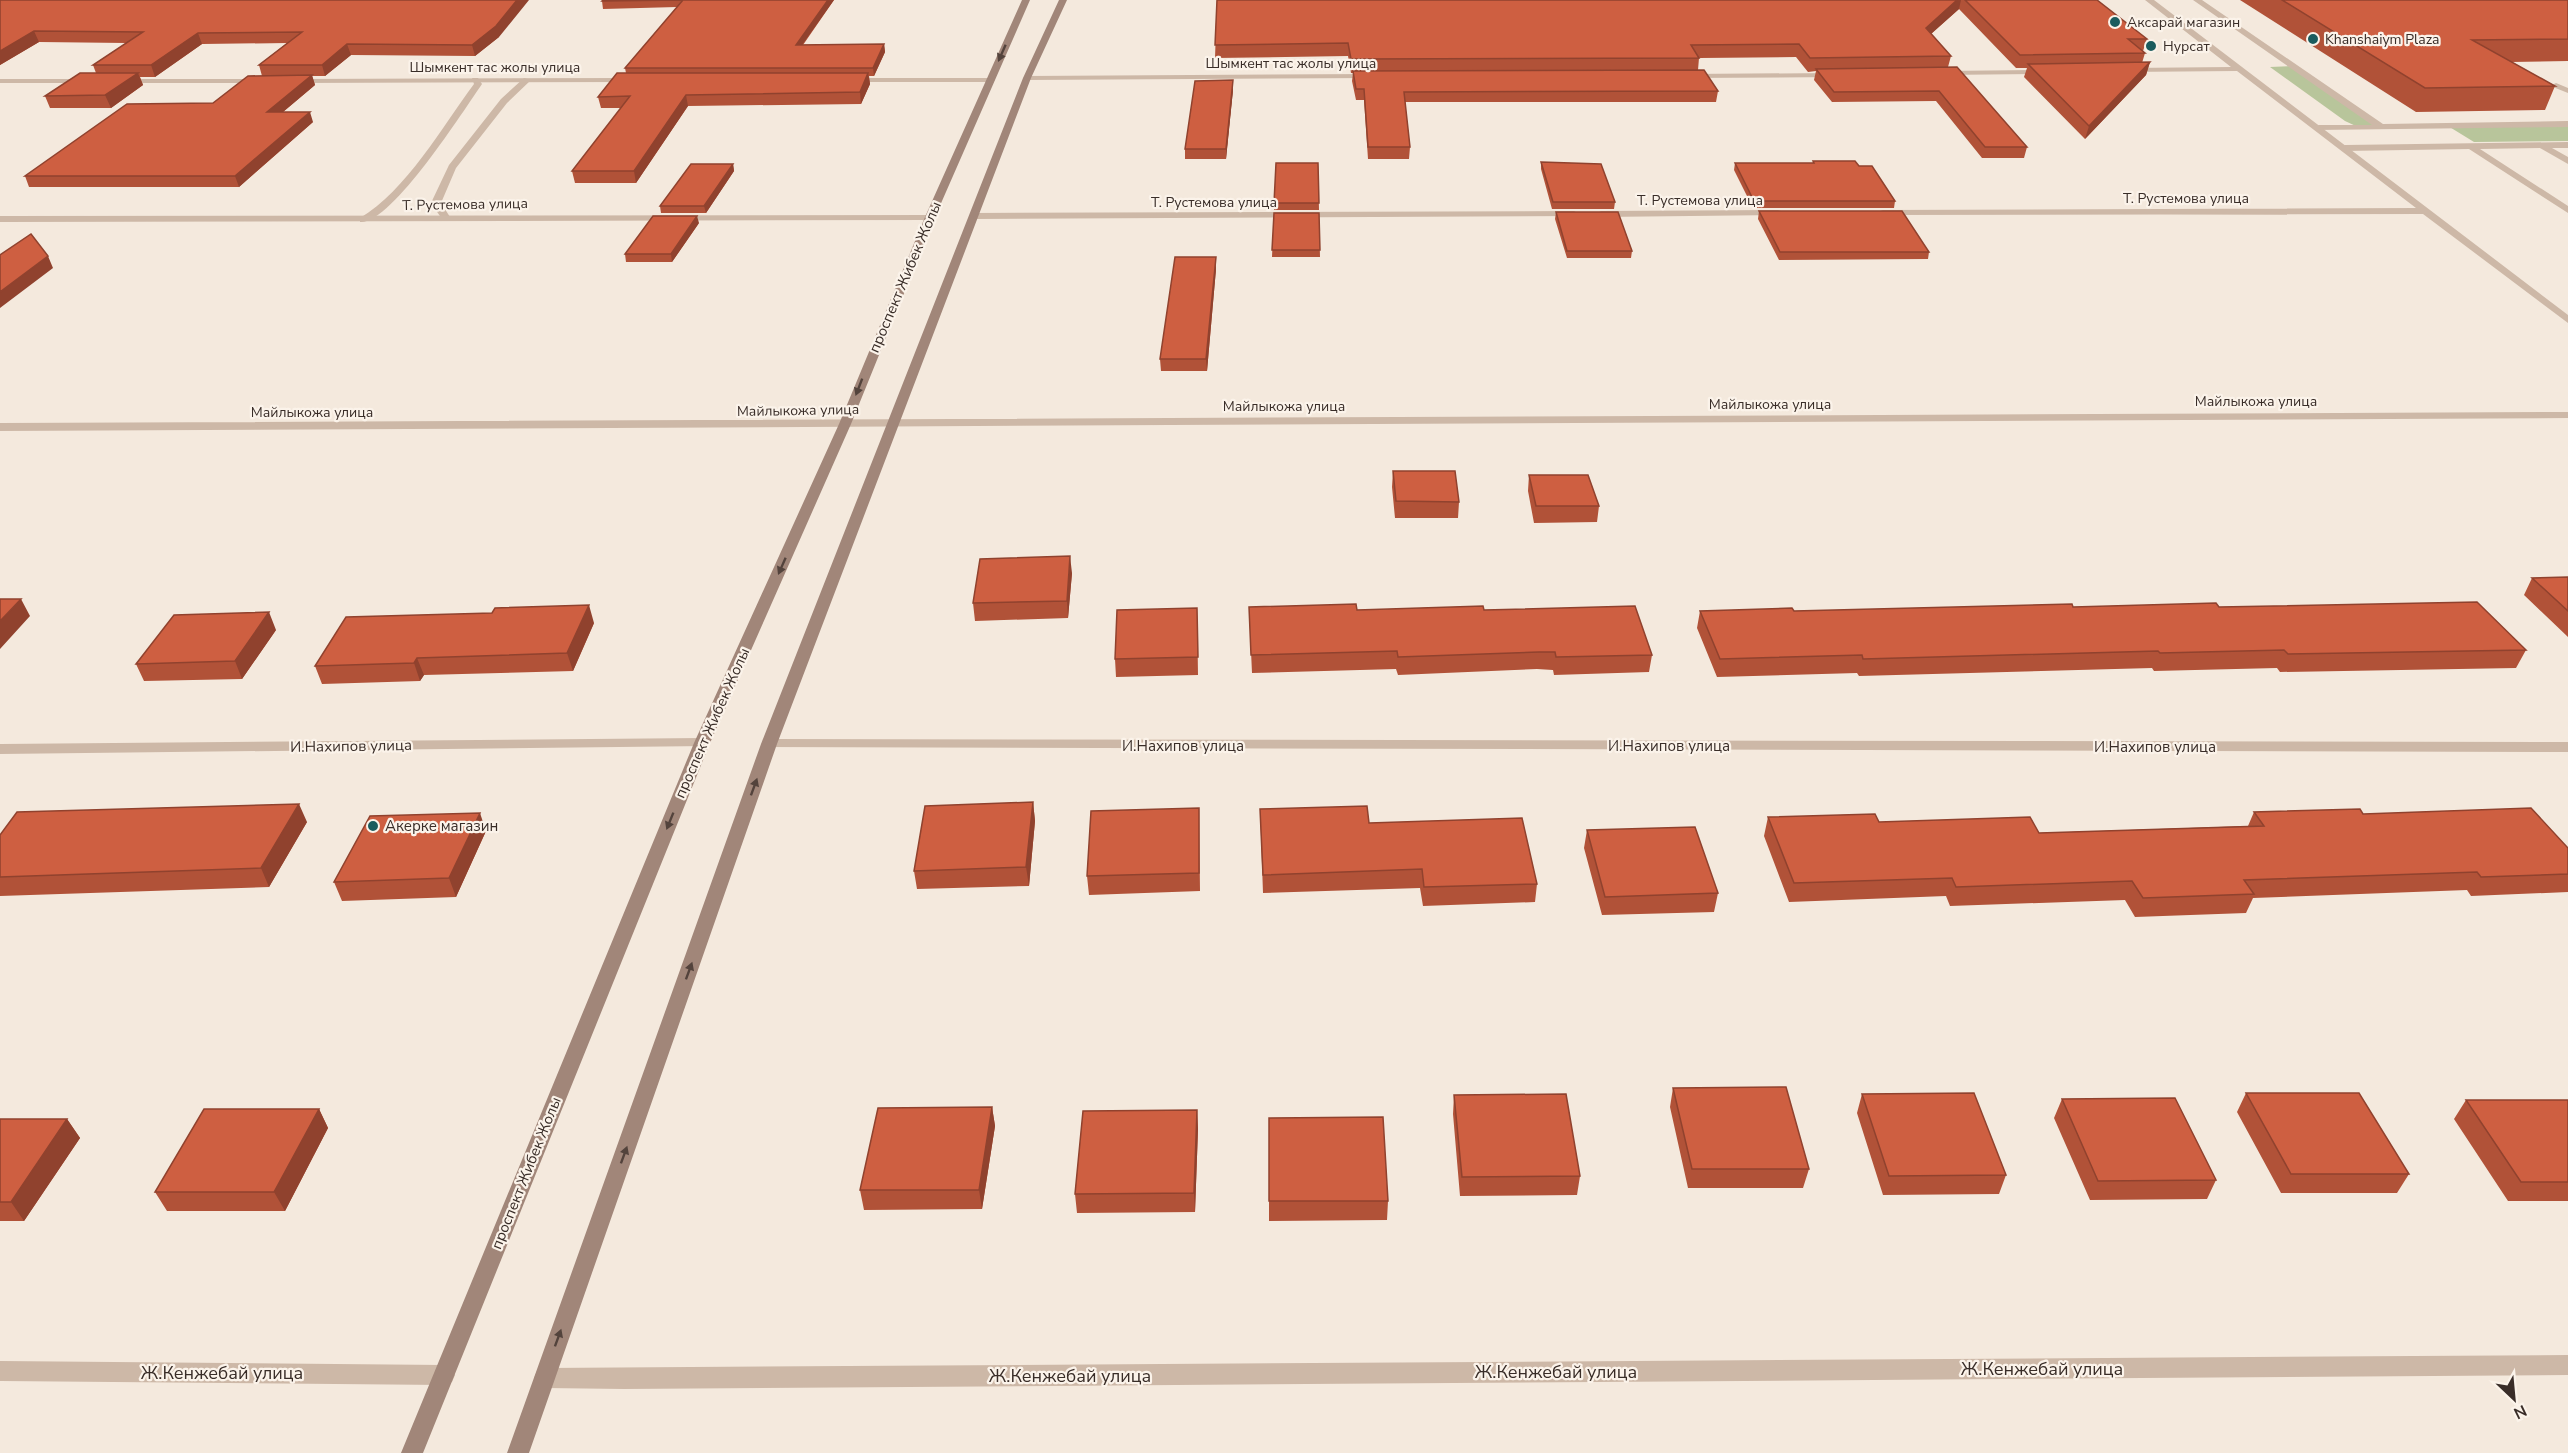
<svg xmlns="http://www.w3.org/2000/svg" width="2568" height="1453" font-family="'Nunito Sans',sans-serif">
  <style>
    .green { fill: #b8c59b }
    .lines { fill: none; stroke-linecap: round; stroke-linejoin: round }
    .lane { fill: #cdb8a7; fill-rule: evenodd }
    .street { fill: #cdb8a7; fill-rule: evenodd }
    .secondary { fill: #a18679; fill-rule: evenodd }
    .wall { fill: #b15238 }
    .shaded-wall { fill: #90422e }
    .building { fill: #ce5f41; stroke: #90422e; stroke-width: 1.5 }
    .oneway { fill: #53433c }
    .poi-dot { fill: #1b5c5e; stroke: #fbf3ea; stroke-width: 2 }
    .labels { text-anchor: middle; stroke-width: 4.5; stroke-linejoin: round; paint-order: stroke }
    .far-poi-label { font-size: 14px; fill: #392d28; stroke: #fbf3ea; text-anchor: start }
    .far-street-label { font-size: 14px; fill: #392d28; stroke: #fbf3ea }
    .street-label { font-size: 15px; fill: #392d28; stroke: #fbf3ea }
    .poi-label { font-size: 15px; fill: #392d28; stroke: #fbf3ea; text-anchor: start }
    .near-street-label { font-size: 18px; fill: #392d28; stroke: #fbf3ea }
  </style>
  <rect width="100%" height="100%" fill="#f4e9dd"/>
  <path class="green" d="M2292 66 2381 127H2358L2345 121 2270 67Z
    M2568 124V141L2474 142 2448 126Z"/>
  <g class="lines">
    <path class="lane" d="M2193 0H2202L2383 124 2568 121V127L2316 130V126L2319 125H2372Z
      M472 78H478L482 84C464 110 390 226 360 222V218C406 191 442 127 474 84Z
      M524 78 531 80 507 103 456 168 441 203 450 217 442 219 431 203 449 165 501 99Z
      M2556 83 2568 88V93L2553 87 2552 85Z
      M2568 142V148H2552L2568 157V164L2540 148 2480 149 2568 206V213L2469 149 2345 151 2341 148 2345 145Z"/>
    <path class="street" d="M2145 0H2154L2568 315V323L2423 214 1880 215V211L1883 210 2416 208 2237 71 2125 72V68H2128L2231 67Z
      M2044 70 2048 72 2047 74 1942 75 1938 73 1942 71Z
      M1834 73H1837V77L1687 78 1683 76 1687 74Z
      M1372 74 1376 76 1375 78 1027 80 1023 78 1027 76Z
      M630 78 634 80 633 82 294 83 290 81 294 79Z
      M849 78H991L995 80 991 82H846L845 80Z
      M0 79H87L91 81 87 83H0Z
      M123 79H261L265 81 261 83H120L119 81Z
      M1778 210 1781 211V215L1601 217 1596 214 1601 211Z
      M1574 211 1579 214 1577 216 974 219 969 216 974 213Z
      M933 215 935 217 930 220 0 222V216Z
      M2568 412V418L0 431V423Z
      M702 738 707 740 710 743 707 746 0 754V744Z
      M769 739 2568 742V752L764 747 761 744Z
      M2568 1355V1375L624 1389 545 1388 537 1385 534 1378 537 1371 545 1368Z
      M0 1361 444 1365 452 1368 455 1375 452 1382 444 1385 0 1381Z"/>
    <path class="secondary" d="M1022 0H1030L935 217 851 424 710 743 423 1453H401L694 743 839 424 925 217Z
      M1059 0H1067L1031 78 777 744 529 1453H507L761 744 1023 78Z"/>
  </g>
  <path class="wall" d="M0 0 499 37 475 56 351 55 325 76H312L315 85 283 112 313 122 239 187H29L25 176 213 103 262 76 259 65 287 43 202 44 155 77H140L143 85 111 108H50L45 96 96 73 93 65 126 43 39 42 0 65Z
    M603 0H834L803 45 884 44 885 52 874 76H869L870 84 861 104 688 106 636 183H575L572 171 621 108H601L598 97 626 73 625 68 677 7 603 9 602 1Z
    M1217 0H2041L2147 39 2143 51 2145 53 2142 63 2150 62 2146 75 2085 139 2024 77 2027 68H2016L1959 9 1931 34 1951 56 1948 67 2027 147 2024 158H1982L1936 101 1832 102 1814 80 1816 71 1808 72 1796 57 1699 58 1698 70 1718 91 1716 102H1405L1410 147 1409 159H1368L1364 100H1356L1352 81 1353 73H1351L1348 56 1215 58Z
    M2240 0H2568V61L2511 62 2555 86 2545 110 2416 112Z
    M1233 90 1226 159H1185V149Z
    M1813 161 1859 166 1895 201 1894 208H1753L1734 170 1735 163H1813Z
    M1541 162 1615 202 1614 209H1552L1541 169Z
    M1276 163H1318L1319 210H1274Z
    M733 164 734 171 706 213H661L660 206Z
    M1759 211 1929 252 1928 259 1779 260 1758 219Z
    M1556 212 1632 251 1631 258H1567L1555 219Z
    M1274 213H1319L1320 257H1272Z
    M699 223 672 262H626L625 254Z
    M1216 269 1207 371H1161L1160 359Z
    M1393 471 1459 502 1458 518H1395L1392 487Z
    M1529 475 1599 506 1597 522 1534 523 1528 491Z
    M1072 573 1068 618 975 621 973 603Z
    M2568 577V637L2524 595 2532 578Z
    M1249 607 1357 610H1484L1652 655 1649 672 1554 675 1553 670 1537 669 1398 675 1396 669 1252 673Z
    M2073 607H2219L2526 650 2516 668 2280 672 2277 668 2154 671 2152 668 1859 676 1857 673 1717 677 1697 628 1700 611H1794Z
    M1197 608 1198 675 1116 677 1115 659Z
    M594 623 573 671 424 675 420 681 322 684 315 666Z
    M276 630 242 679 144 681 136 664Z
    M1033 802 1035 821 1029 886 917 889 914 871Z
    M1199 808 1200 891 1089 895 1087 876Z
    M1260 809 1369 823 1537 884 1535 902 1423 906 1420 888 1263 893Z
    M2254 812 2363 814 2568 848V892L2471 896 2467 890 2253 898 2246 913 2135 917 2125 900 1950 906 1946 896 1789 902 1764 836 1768 817 1879 822 2039 833 2248 826Z
    M307 822 269 887 0 896V835Z
    M1587 830 1718 893 1714 912 1602 915 1584 848Z
    M486 831 456 897 342 901 334 882Z
    M1673 1088 1809 1169 1803 1188H1688L1670 1107Z
    M2246 1093 2409 1174 2397 1193H2281L2237 1112Z
    M1862 1094 2006 1175 1999 1194 1883 1195 1857 1113Z
    M1454 1095 1580 1176 1577 1195 1460 1196 1453 1114Z
    M2062 1099 2216 1180 2207 1199 2090 1200 2054 1118Z
    M2466 1100H2568V1201H2508L2454 1119Z
    M992 1107 995 1126 982 1209 864 1210 860 1190Z
    M319 1109 328 1128 285 1211H167L155 1192Z
    M1197 1110 1198 1129 1195 1212 1077 1213 1075 1194Z
    M1269 1118 1388 1201 1387 1220 1269 1221Z
    M0 1119H67L80 1138 24 1221H0Z"/>
  <path class="shaded-wall" d="M517 0H529L499 37 475 56 472 45Z
    M828 0H834L797 52 796 45Z
    M1957 0H1961L1959 9 1923 41 1926 28Z
    M34 31 39 42 0 65V51Z
    M198 33 202 44 155 77 151 65Z
    M347 44 351 55 325 76 322 65Z
    M884 44 885 52 874 76 873 68Z
    M2150 62 2146 75 2085 139 2089 126Z
    M138 73 143 85 111 108 105 95Z
    M868 73 870 84 861 104 860 92Z
    M312 75 315 85 271 122 267 112Z
    M1233 80V90L1226 159V149Z
    M686 95 688 106 636 183 634 171Z
    M310 112 313 122 239 187 235 176Z
    M733 164 734 171 706 213 704 206Z
    M697 216 699 223 672 262 671 254Z
    M48 256 53 268 0 308V292Z
    M1216 257V269L1207 371 1206 359Z
    M1070 556 1072 573 1068 618 1067 601Z
    M21 599 30 616 0 649V621Z
    M589 605 594 623 573 671 567 653Z
    M269 612 276 630 242 679 235 661Z
    M417 658 424 675 420 681 414 663Z
    M1033 802 1035 821 1029 886 1026 867Z
    M299 804 307 822 269 887 261 868Z
    M480 813 486 831 456 897 449 878Z
    M992 1107 995 1126 982 1209 979 1190Z
    M319 1109 328 1128 285 1211 274 1192Z
    M1197 1110 1198 1129 1195 1212 1194 1193Z
    M67 1119 80 1138 24 1221 11 1202Z"/>
  <path class="building" d="M0 0H517L496 26 472 45 347 44 322 65H259L302 32 198 33 151 65H93L143 32 34 31 0 51Z
    M603 0H828L796 45 884 44 873 68H625L683 0 602 1Z
    M1217 0H1957L1926 28 1951 56 1810 58 1799 44 1691 45 1699 58 1351 59 1348 43 1215 45Z
    M1965 0H2097L2147 39H2128L2145 53 2020 55Z
    M2282 0H2568V39L2472 40 2555 86 2425 88Z
    M2150 62 2089 126 2028 64Z
    M1957 67 2027 147H1985L1939 91 1834 92 1816 69Z
    M1704 70 1718 91 1404 92 1410 147H1368L1364 89H1356L1353 71Z
    M80 73H138L105 95 45 96Z
    M617 73H868L860 92 686 95 634 171H572L630 96 598 97Z
    M312 75 267 112H310L235 176H25L127 104 213 103 248 76Z
    M1233 80 1226 149H1185L1195 81Z
    M1813 161H1855L1859 166H1872L1895 201H1754L1735 163H1814Z
    M1541 162 1601 164 1615 202H1553Z
    M1276 163H1318L1319 203H1274Z
    M691 164H733L704 206H660Z
    M1759 211H1902L1929 252H1780Z
    M1556 212H1618L1632 251H1567Z
    M1274 213H1319L1320 250H1272Z
    M653 216H697L671 254H625Z
    M31 234 48 256 0 292V255Z
    M1175 257H1216L1206 359H1160Z
    M1393 471H1455L1459 502 1396 501Z
    M1529 475H1588L1599 506H1536Z
    M1070 556 1067 601 973 603 980 559Z
    M2568 577V611L2532 578Z
    M0 599H21L0 621Z
    M2477 602 2526 650 2288 654 2284 650 2160 653 2158 651 1863 659 1862 655 1720 659 1700 611 1792 608 1794 611 2072 604 2073 607 2216 603 2219 607Z
    M1356 604 1357 610 1483 606 1484 610 1635 606 1652 655 1556 657 1555 652H1539L1398 657 1397 651 1251 655 1249 607Z
    M589 605 567 653 417 658 414 663 315 666 346 617 492 613 495 608Z
    M1197 608 1198 657 1115 659 1117 610Z
    M269 612 235 661 136 664 174 615Z
    M1033 802 1026 867 914 871 925 806Z
    M299 804 261 868 0 877V835L17 812Z
    M1367 806 1369 823 1522 818 1537 884 1424 887 1422 869 1263 875 1260 809Z
    M1199 808V873L1087 876 1091 811Z
    M2531 808 2568 848V874L2481 877 2477 872 2244 880 2254 894 2143 898 2132 881 1956 887 1952 878 1794 883 1768 817 1875 814 1879 822 2030 817 2039 833 2264 826 2254 812 2360 809 2363 814Z
    M480 813 449 878 334 882 370 816Z
    M1695 827 1718 893 1605 897 1587 830Z
    M1786 1087 1809 1169H1692L1673 1088Z
    M1974 1093 2006 1175 1889 1176 1862 1094Z
    M2246 1093H2359L2409 1174H2291Z
    M1566 1094 1580 1176 1462 1177 1454 1095Z
    M2175 1098 2216 1180 2098 1181 2062 1099Z
    M2466 1100H2568V1182H2521Z
    M992 1107 979 1190H860L878 1108Z
    M204 1109H319L274 1192H155Z
    M1197 1110 1194 1193 1075 1194 1083 1111Z
    M1383 1117 1388 1201H1269V1118Z
    M0 1119H67L11 1202H0Z"/>
  <defs><path id="oneway-solid" d="M-6-.8H1V-3.2L6.5 0L1 3.2V.8H-6Z" transform="scale(1.5)"/></defs>
  <g class="oneway">
    <use href="#oneway-solid" transform="translate(1002 53) rotate(114)"/>
    <use href="#oneway-solid" transform="translate(859 387) rotate(111)"/>
    <use href="#oneway-solid" transform="translate(782 566) rotate(114)"/>
    <use href="#oneway-solid" transform="translate(754 787) rotate(-70)"/>
    <use href="#oneway-solid" transform="translate(670 821) rotate(112)"/>
    <use href="#oneway-solid" transform="translate(689 971) rotate(-70)"/>
    <use href="#oneway-solid" transform="translate(624 1155) rotate(-70)"/>
    <use href="#oneway-solid" transform="translate(558 1338) rotate(-70)"/>
  </g>
  <g class="poi-dot">
    <circle cx="2115" cy="22" r="6"/>
    <circle cx="2313" cy="39" r="6"/>
    <circle cx="2151" cy="46" r="6"/>
    <circle cx="373" cy="826" r="6"/>
  </g>
  <g class="labels">
    <g class="far-poi-label">
      <text x="2127" y="27">Аксарай магазин</text>
      <text x="2325" y="44">Khanshaiym Plaza</text>
      <text x="2163" y="51">Нурсат</text>
    </g>
    <g class="far-street-label">
      <text x="1291" y="68">Шымкент тас жолы улица</text>
      <text x="495" y="72">Шымкент тас жолы улица</text>
      <text x="2186" y="203">Т. Рустемова улица</text>
      <text x="1700" y="205">Т. Рустемова улица</text>
      <text x="1214" y="207">Т. Рустемова улица</text>
      <text transform="translate(465 204) rotate(-1)" y="5">Т. Рустемова улица</text>
      <text x="2256" y="406">Майлыкожа улица</text>
      <text x="1770" y="409">Майлыкожа улица</text>
      <text x="1284" y="411">Майлыкожа улица</text>
      <text transform="translate(798 410) rotate(-1)" y="5">Майлыкожа улица</text>
      <text x="312" y="417">Майлыкожа улица</text>
    </g>
    <g class="street-label">
      <text transform="translate(905 277) rotate(-67)" y="5">проспект Жибек Жолы</text>
      <text transform="translate(712 723) rotate(-66)" y="5">проспект Жибек Жолы</text>
      <text transform="translate(351 746) rotate(-1)" y="5">И.Нахипов улица</text>
      <text x="1183" y="751">И.Нахипов улица</text>
      <text x="1669" y="751">И.Нахипов улица</text>
      <text x="2155" y="752">И.Нахипов улица</text>
      <text transform="translate(526 1173) rotate(-68)" y="5">проспект Жибек Жолы</text>
    </g>
    <g class="poi-label">
      <text x="385" y="831">Акерке магазин</text>
    </g>
    <g class="near-street-label">
      <text x="2042" y="1375">Ж.Кенжебай улица</text>
      <text x="1556" y="1378">Ж.Кенжебай улица</text>
      <text x="222" y="1379">Ж.Кенжебай улица</text>
      <text x="1070" y="1382">Ж.Кенжебай улица</text>
    </g>
  </g>
  <g transform="translate(2514 1399) rotate(154)" stroke="#fbf3ea" stroke-width="4.5" paint-order="stroke">
  <path d="M0-4.5L10 22L0 15L-10 22Z" fill="#392d28"/>
  <text y="-9" font-size="16" font-weight="bold" text-anchor="middle" fill="#392d28">N</text>
  </g>
</svg>
